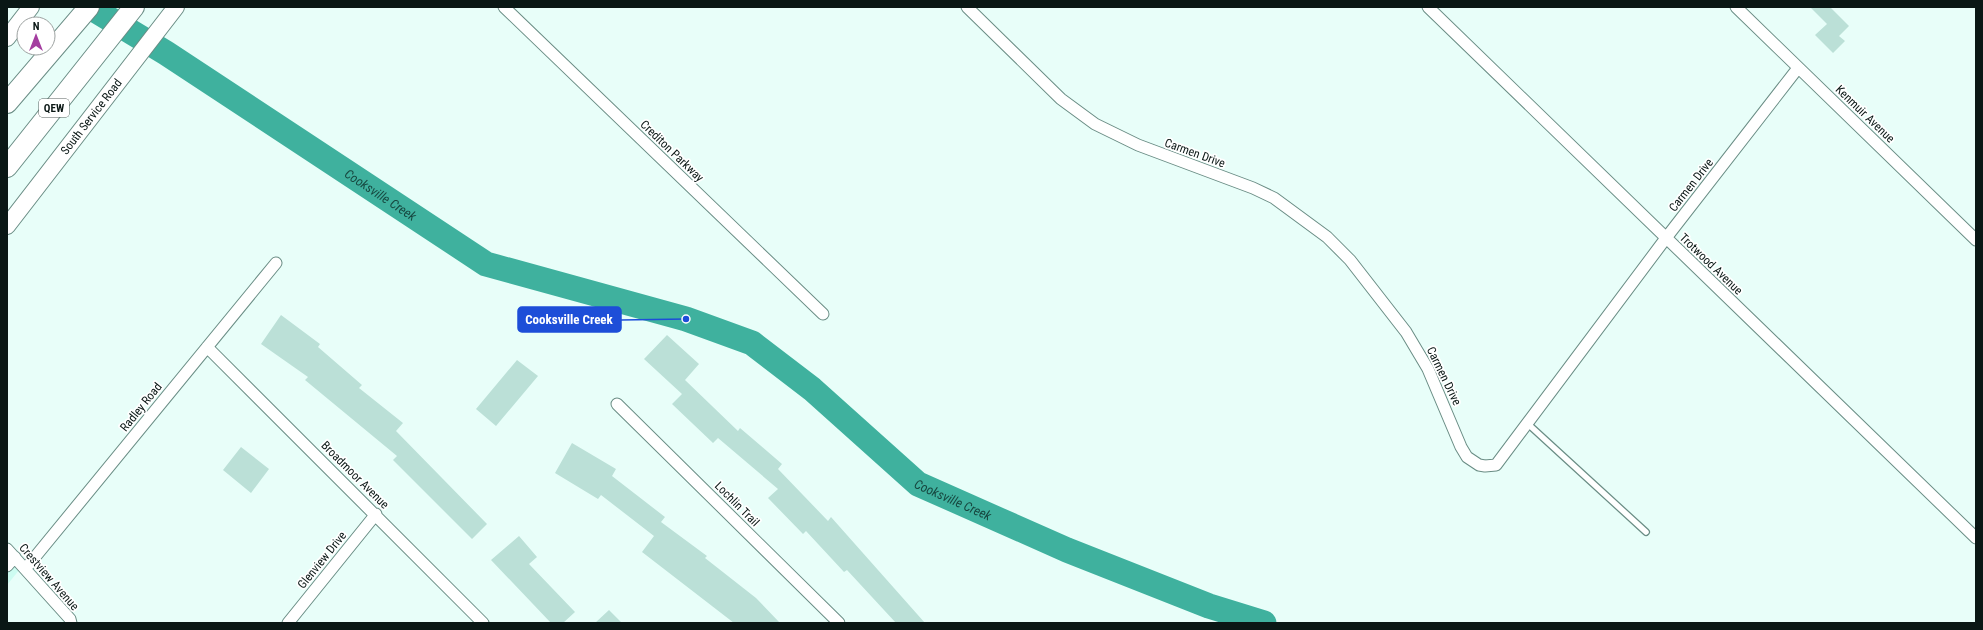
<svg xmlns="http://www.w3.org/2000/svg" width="1983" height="630" font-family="'Roboto Condensed',sans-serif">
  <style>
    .built { fill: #cdfcf1 }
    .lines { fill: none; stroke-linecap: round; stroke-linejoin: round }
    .river { stroke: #3fb19e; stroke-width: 25 }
    .building { fill: #bbe0d7 }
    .lane-casing { stroke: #6a8d85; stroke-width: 8 }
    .street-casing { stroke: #6a8d85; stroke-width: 13 }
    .secondary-casing { stroke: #6a8d85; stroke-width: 18 }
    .highway-casing { stroke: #6a8d85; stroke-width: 22 }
    .lane { stroke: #fff; stroke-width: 5.5 }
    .street { stroke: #fff; stroke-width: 11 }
    .secondary { stroke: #fff; stroke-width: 16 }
    .highway { stroke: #fff; stroke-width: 20 }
    .labels { text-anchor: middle; stroke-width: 3.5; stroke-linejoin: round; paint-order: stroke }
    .shield { fill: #fff; stroke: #545d5b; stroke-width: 1 }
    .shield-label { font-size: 11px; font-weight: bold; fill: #0a1715 }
    .street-label { font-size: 12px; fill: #0a1715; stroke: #fff }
    .water-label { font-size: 13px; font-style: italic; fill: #174840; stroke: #fff }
    .leader { fill: none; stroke: #1d4ed8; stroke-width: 1.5 }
    .callout-dot { fill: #1d4ed8; stroke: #fff; stroke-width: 1.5 }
    .callout { fill: #1d4ed8; stroke: #1d4ed8; stroke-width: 1.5 }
    .callout-label { font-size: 13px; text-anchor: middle; font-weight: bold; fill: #fff }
  </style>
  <rect width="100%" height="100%" fill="#e8fef9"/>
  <path class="built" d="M7 556 20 569 7 585Z"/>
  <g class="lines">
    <path class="river" id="s1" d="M90 7 166 53 486 264 686 319 752 343 812 389 918 484 1067 550 1209 606 1264 623"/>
  </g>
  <path class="building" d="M1810 7H1830L1849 26 1839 36 1845 41 1833 53 1815 35 1827 24Z
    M281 315 320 344 318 347 362 385 359 388 403 423 396 431 487 524 472 539 393 460 397 456 305 380 308 377 261 344Z
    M667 335 699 364 685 380 738 431 740 428 782 464 778 469 828 521 831 517 925 623H896L847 570 844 572 806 531 803 534 768 498 778 489 718 438 713 443 672 404 682 394 644 359Z
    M517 360 538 376 496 426 476 409Z
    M572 443 616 469 612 476 665 517 661 522 707 556 705 558 756 598 780 623H734L642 552 654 536 601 495 598 499 555 473Z
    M241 447 269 469 251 493 223 470Z
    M519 536 537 557 529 564 575 612 563 623H551L491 560Z
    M609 610 622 623H595Z"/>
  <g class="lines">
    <g class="lane-casing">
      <path id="lane" d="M1528 424 1646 532"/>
    </g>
    <g class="street-casing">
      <path id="street" d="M504 7 823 314
        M967 7 1061 99 1095 124 1138 145 1253 188 1274 198 1327 237 1350 260 1406 332 1428 369 1461 447 1467 457 1479 465 1485 466 1496 465 1499 461 1666 238 1798 68
        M1428 7 1976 538
        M1736 7 1976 240
        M207 347 483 623
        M617 404 839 623
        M7 549 70 619 71 623
        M7 566 15 557
        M26 568 276 263
        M288 623 376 514"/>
    </g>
    <g class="secondary-casing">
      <g id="secondary">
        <path d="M7 38 31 7"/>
        <path id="s2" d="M7 226 176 7"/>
      </g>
    </g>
    <g class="highway-casing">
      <path id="highway" d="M7 103 89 7
        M7 167 134 7"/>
    </g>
    <use href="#lane" class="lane"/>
    <use href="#street" class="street"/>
    <use href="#secondary" class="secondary"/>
    <use href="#highway" class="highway"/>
  </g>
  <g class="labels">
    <rect class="shield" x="39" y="99" width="30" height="18" rx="3"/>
    <g class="shield-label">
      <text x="54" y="112">QEW</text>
    </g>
    <g class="street-label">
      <text transform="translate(1865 114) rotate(44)" y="4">Kenmuir Avenue</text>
      <text dy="4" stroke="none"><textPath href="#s2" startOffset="138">South Service Road</textPath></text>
      <text transform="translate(672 151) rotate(44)" y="4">Crediton Parkway</text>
      <text transform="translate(1195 153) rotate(20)" y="4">Carmen Drive</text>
      <text transform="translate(1691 185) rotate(-52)" y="4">Carmen Drive</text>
      <text transform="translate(1711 264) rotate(44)" y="4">Trotwood Avenue</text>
      <text transform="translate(1444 376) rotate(64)" y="4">Carmen Drive</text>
      <text transform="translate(141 407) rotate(-51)" y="4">Radley Road</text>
      <text transform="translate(355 475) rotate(45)" y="4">Broadmoor Avenue</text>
      <text transform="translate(737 504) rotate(45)" y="4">Lochlin Trail</text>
      <text transform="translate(322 560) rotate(-51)" y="4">Glenview Drive</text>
      <text transform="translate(49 577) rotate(49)" y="4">Crestview Avenue</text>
    </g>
    <g class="water-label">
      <text dy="5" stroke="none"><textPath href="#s1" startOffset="346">Cooksville Creek</textPath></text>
      <text dy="5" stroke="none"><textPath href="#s1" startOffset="1006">Cooksville Creek</textPath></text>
    </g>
  </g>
  <path class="leader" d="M686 319L621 320"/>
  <circle class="callout-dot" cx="686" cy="319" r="4"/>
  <rect class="callout" x="518" y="307" width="103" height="25" rx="4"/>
  <g class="callout-label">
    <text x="569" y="324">Cooksville Creek</text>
  </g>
  <rect width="1983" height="630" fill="none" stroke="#0a1715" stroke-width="16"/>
  <g transform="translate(36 36)"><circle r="19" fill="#ffffff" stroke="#9da2a1"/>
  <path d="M0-3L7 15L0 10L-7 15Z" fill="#a43da0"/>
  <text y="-6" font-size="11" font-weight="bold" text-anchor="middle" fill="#0a1715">N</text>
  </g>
</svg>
